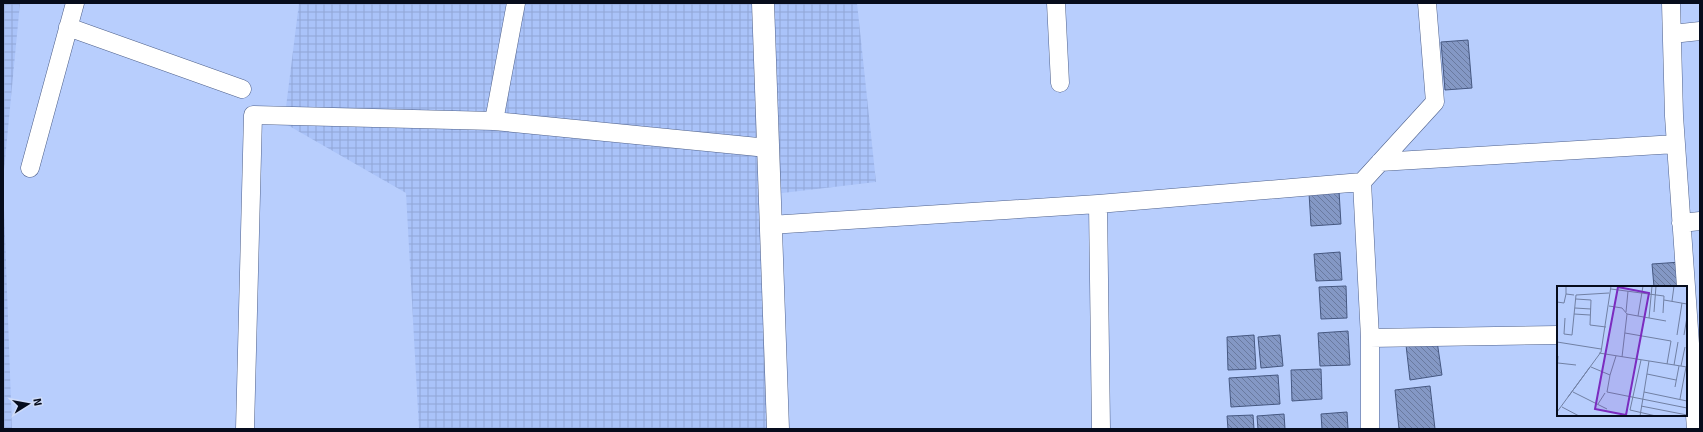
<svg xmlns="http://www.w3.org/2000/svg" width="1703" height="432" font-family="Signika,sans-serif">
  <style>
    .industrial { fill: url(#industrial-grid) }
    .building { fill: url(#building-back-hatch); stroke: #465881 }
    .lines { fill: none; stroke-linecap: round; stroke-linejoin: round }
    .minor-casing { stroke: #4f618b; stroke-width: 19 }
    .tertiary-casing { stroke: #4f618b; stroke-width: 23 }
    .minor { stroke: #fff; stroke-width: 18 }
    .tertiary { stroke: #fff; stroke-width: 22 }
    .inset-road { fill: none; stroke: #7180a3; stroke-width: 1 }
    .view { fill: #7b2cbf; fill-opacity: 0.15; stroke: #7b2cbf; stroke-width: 2 }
    .inset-edge { fill: none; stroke: #060c1c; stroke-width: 2 }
  </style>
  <defs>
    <pattern id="industrial-grid" width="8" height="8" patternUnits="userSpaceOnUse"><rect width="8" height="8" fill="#aac3f9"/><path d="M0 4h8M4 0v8" fill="none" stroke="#91a6d5"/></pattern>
    <pattern id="building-back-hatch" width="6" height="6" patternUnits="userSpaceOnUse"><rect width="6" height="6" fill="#8498c5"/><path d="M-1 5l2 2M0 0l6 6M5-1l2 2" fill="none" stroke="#6a7a9f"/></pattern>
  </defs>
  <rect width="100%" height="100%" fill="#b8cefd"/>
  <path class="industrial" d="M3 3H20L3 181 12 429H3Z
    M299 3H857L876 182 774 194 771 429H419L406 193 284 123Z"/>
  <path class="building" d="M1468 40 1472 88 1445 90 1441 42Z
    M1339 191 1341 224 1311 226 1309 193Z
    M1340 252 1342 280 1316 281 1314 254Z
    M1681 262 1683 287H1654L1652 264Z
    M1346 286 1347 318 1321 319 1319 287Z
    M1348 331 1350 365 1320 366 1318 333Z
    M1254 335 1256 369 1228 370 1227 337Z
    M1280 335 1283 366 1261 368 1258 337Z
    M1437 341 1442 375 1410 380 1406 345Z
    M1321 369 1322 399 1292 401 1291 370Z
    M1278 375 1280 404 1231 407 1229 378Z
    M1430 386 1435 429H1399L1395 390Z
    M1347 412 1348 429H1322L1321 414Z
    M1284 414 1285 429H1258L1257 416Z
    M1253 415 1254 429H1228L1227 416Z"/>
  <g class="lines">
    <g class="minor-casing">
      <path id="minor" d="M1056 3 1060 83
        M1427 3 1435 102 1362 182 1370 338 1558 335
        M1671 3 1674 116 1696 429
        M68 27 242 89
        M1672 34 1700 31
        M494 121 768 148
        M1380 162 1676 144
        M30 168 75 3
        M1098 204 1101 429
        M1681 223 1700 221
        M770 225 1098 204 1362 182
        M1370 338V429
        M245 429 253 115 494 121 516 3"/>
    </g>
    <g class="tertiary-casing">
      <path id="tertiary" d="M763 3 778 429"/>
    </g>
    <use href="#minor" class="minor"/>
    <use href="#tertiary" class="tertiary"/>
  </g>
  <g transform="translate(1557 286)">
    <rect width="130" height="130" fill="#b8cefd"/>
    <path class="inset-road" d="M9 0V8L17 9M54 3 107 10 106 27M19 13 34 14 33 39 49 41M107 14 130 18M115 15 117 0M0 16 7 17 9 8M52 20 65 22 70 28 81 30 86 0M18 22 34 23M69 26 71 5M97 26 99 0M17 28 33 29M81 30 109 35M8 32 7 48 15 49 19 9 52 7M92 32 95 0M68 47 114 55 110 78M120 49 125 17M127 49 130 31M0 56 44 63M42 67 130 81M65 71 70 28M84 74 73 124 99 130M1 77 19 79M117 79 121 56M124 80 128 61M34 81 53 89 50 106 130 122M0 84 1 70M90 88 119 94M53 89 59 70M118 101 122 80M16 106 50 123M87 106 92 75M11 111 33 81M123 113 129 81M41 118 48 107M84 120 130 129M5 121 22 130M0 126 44 66 54 0M83 130 87 106 130 115"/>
    <path class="view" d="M61 1 92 7 69 129 38 123Z"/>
    <rect width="130" height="130" class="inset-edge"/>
  </g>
  <rect width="1703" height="432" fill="none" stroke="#060c1c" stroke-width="8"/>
  <g transform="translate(28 404) rotate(79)" stroke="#cedbf8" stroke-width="3" paint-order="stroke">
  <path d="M0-3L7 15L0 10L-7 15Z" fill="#060c1c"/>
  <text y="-6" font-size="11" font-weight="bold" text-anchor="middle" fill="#060c1c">N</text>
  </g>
</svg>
